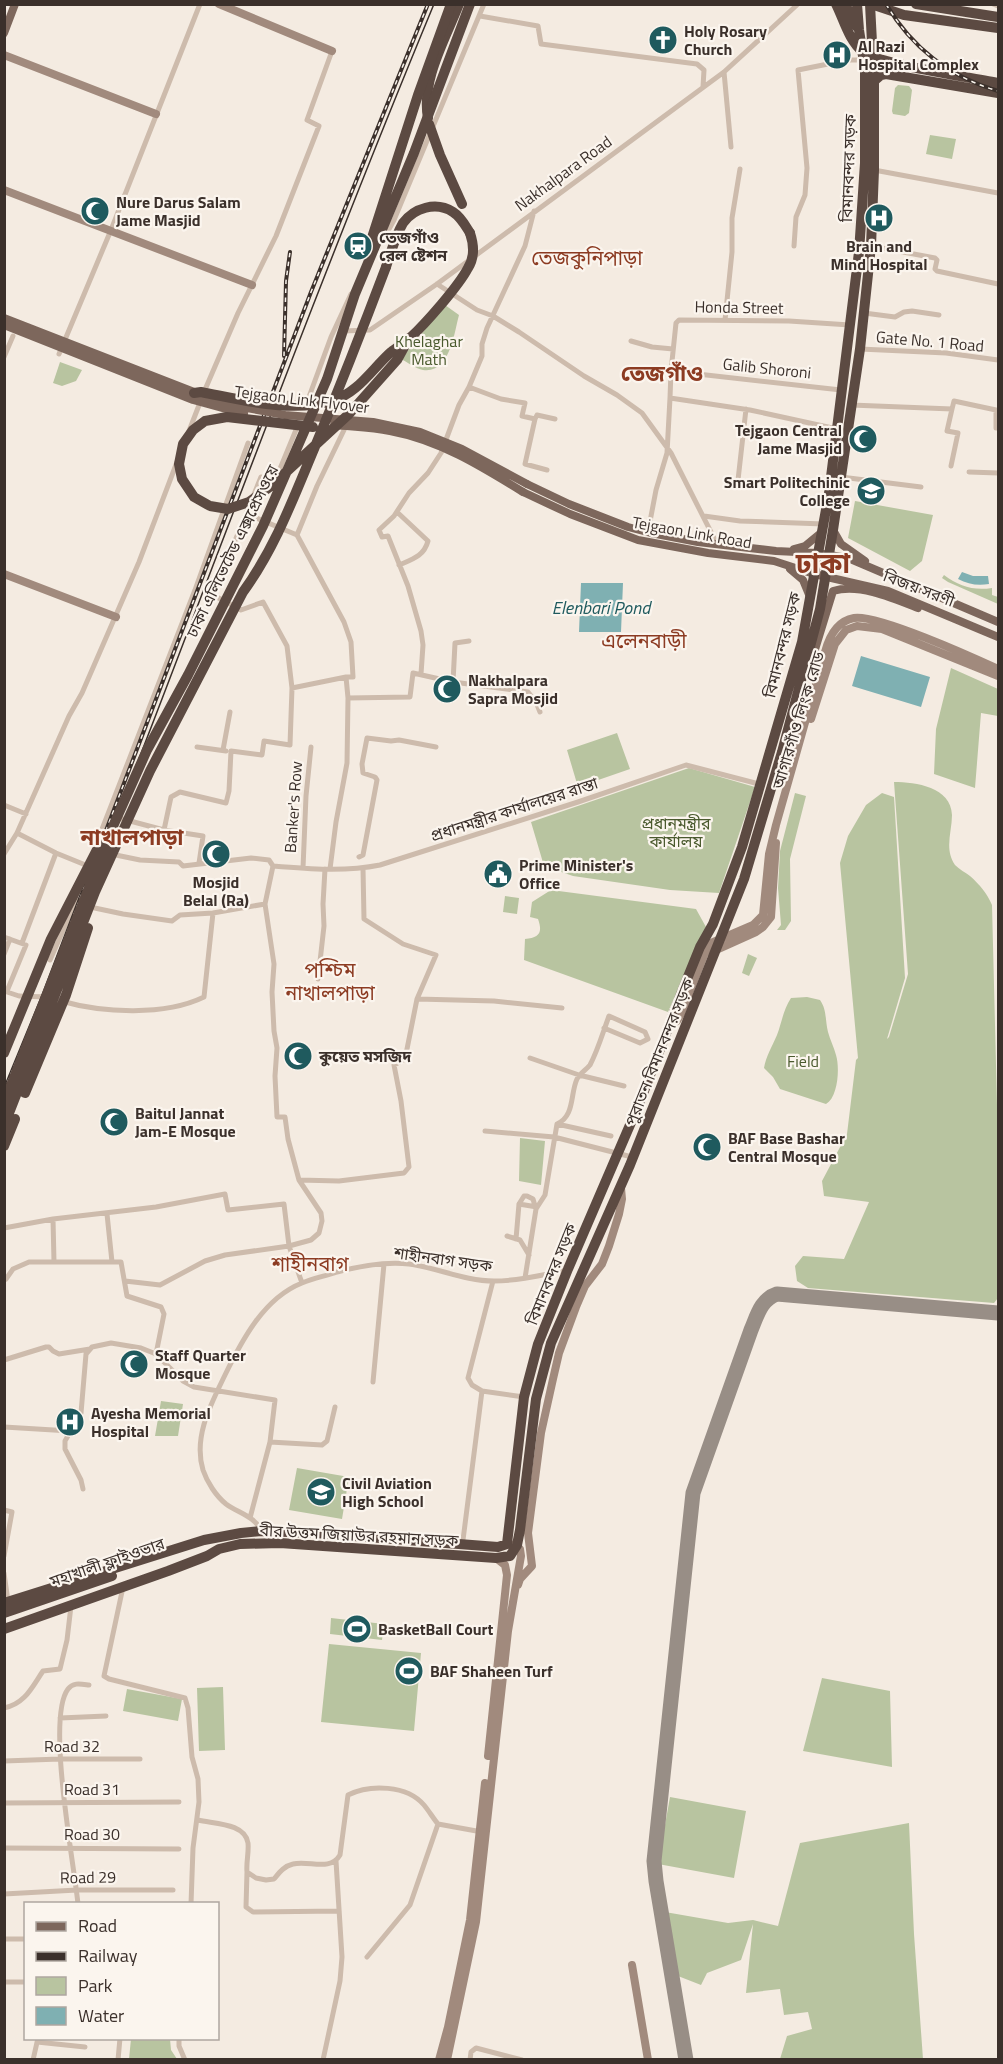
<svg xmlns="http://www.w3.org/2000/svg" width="1003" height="2064" font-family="'Titillium Web','Noto Sans Bengali',sans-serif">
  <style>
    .green { fill: #b8c4a0 }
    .water { fill: #7fb0b2 }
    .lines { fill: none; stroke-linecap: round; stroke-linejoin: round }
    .taxiway { stroke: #988e86; stroke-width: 15 }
    .street { stroke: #cdbbac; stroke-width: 5 }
    .secondary { stroke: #a18a7d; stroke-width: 8 }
    .primary { stroke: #7d675c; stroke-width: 8 }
    .highway { stroke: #5c4a42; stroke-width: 10 }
    .tram { stroke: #3b302b; stroke-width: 1.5 }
    .rail-casing { stroke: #3b302b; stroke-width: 4 }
    .rail { stroke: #fbf5ee; stroke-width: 1.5; stroke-dasharray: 4.5; stroke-linecap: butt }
    .primary-bridge { stroke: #7d675c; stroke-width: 8 }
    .highway-bridge { stroke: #5c4a42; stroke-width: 10 }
    .labels { text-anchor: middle; stroke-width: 4.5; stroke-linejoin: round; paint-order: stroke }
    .poi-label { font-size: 16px; font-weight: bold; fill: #3b302b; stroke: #fbf5ee; text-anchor: start }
    .street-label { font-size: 16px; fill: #3b302b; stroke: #fbf5ee }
    .park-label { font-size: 16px; fill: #4a5a2e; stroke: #fbf5ee }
    .water-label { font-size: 18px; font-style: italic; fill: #1f5a5e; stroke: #fbf5ee }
    .quarter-label { font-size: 20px; fill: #8c3b22; stroke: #fbf5ee }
    .district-label { font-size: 22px; font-weight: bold; fill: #8c3b22; stroke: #fbf5ee }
    .town-label { font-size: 28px; font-weight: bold; fill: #8c3b22; stroke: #fbf5ee }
  </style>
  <rect width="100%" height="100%" fill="#f4ebe1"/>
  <path class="green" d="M898 85 909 86 912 90 909 113 905 116 893 114 892 111 895 88Z
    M930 135 956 139 952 159 926 154Z
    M445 305 459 315C454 333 450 374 423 370 416 369 407 362 401 359Z
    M60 362 82 370 76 381 62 386 53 383Z
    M855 501 933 515 922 561 910 571 848 538Z
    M944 575C959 586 973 591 992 588V595L998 597V604L948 582 942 578Z
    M951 668 998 689V716L981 713 975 788 934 774 936 729Z
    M617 733 630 769 578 787 567 750Z
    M689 768 755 787 719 893 670 890 573 876 544 866 531 822Z
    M894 782C916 782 951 787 952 815 952 832 944 849 955 865 959 869 966 873 970 876 980 885 987 893 992 905L998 1144V1298L994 1303 808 1288 797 1281 795 1266 803 1256 844 1259 869 1202 824 1196 822 1181 847 1134 856 1060 858 1058 840 863 848 836 866 805 882 793 894 797 905 978 887 1039 889 1037 908 974Z
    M795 793 806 796 790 859 791 921 785 930H777L781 925 778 888 780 851Z
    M551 890 696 909 706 927 668 1012 524 960 525 939C539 938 543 933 538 919L530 917 532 902Z
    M505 896 519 898 517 914 503 912Z
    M748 954 757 958 749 976 742 973Z
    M807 997 820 1000C827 1010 825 1020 828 1032 830 1040 834 1047 836 1055 840 1068 838 1097 826 1104L780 1089 773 1077 764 1068C766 1056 772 1047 777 1035 782 1022 783 1010 791 998Z
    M520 1138 545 1141 541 1185 519 1181Z
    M161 1401 183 1404 178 1436H155Z
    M297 1468 349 1477 342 1519 289 1510Z
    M331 1618 384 1624 382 1640 330 1634Z
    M329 1644 421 1653 414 1731 321 1722Z
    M822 1678 890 1691 892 1767 803 1751Z
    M223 1687 225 1750 199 1751 197 1688Z
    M127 1689 182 1699 178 1721 123 1711Z
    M670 1797 746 1811 734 1878 658 1864Z
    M909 1823 914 1934 923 2059H780L787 2036 812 2029 808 2012 784 2015 780 1989 746 1993 753 1924 741 1960 707 1973 701 1985 678 1976 665 1912 728 1923 753 1920 778 1926 800 1843Z
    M131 2039H170L171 2050 177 2059H129Z"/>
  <path class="water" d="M962 572 973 576H988L989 584C977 586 968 584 958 579Z
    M581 583H623L621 632H579Z
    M861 656 930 677 921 707 852 686Z"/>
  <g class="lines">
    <path class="taxiway" d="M686 2060 656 1881 654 1861 693 1493 751 1330C757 1316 761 1299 777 1294L998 1313"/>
    <path class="street" d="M993 4 998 6
      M480 16 538 26 541 44 697 64 704 70 703 87
      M724 72 731 147
      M874 170 998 193
      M383 240 394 220 484 4
      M794 246 796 217 805 195 807 168 798 70 848 60H864
      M871 246 935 258 937 260 935 269 937 271 998 284
      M437 284 477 310 493 316 519 332 584 376 617 395 642 413 671 453 717 544
      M864 313 895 317 904 312 912 311 939 315
      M725 320 732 252V218L740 169
      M343 331 370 330 437 284 724 72 798 4
      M631 341 652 347 673 349
      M860 349 946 353 998 360
      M59 354 111 230 200 4
      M4 357 13 336
      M671 371 676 323 679 320 789 321 850 325
      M469 387 501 399 525 403 522 416 535 419 537 415 555 419
      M204 392 238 313 276 236 319 126 307 120 332 51
      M670 398 671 371 841 390
      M306 405 331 337 351 294
      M851 405 952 409 954 401 996 410V428H998
      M535 419 525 464 547 470
      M189 431 201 400
      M951 466 958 433 947 431 952 409
      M969 472 998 473
      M841 477 921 487
      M738 480 746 409
      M397 512 428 541C424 556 413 559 399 565
      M247 514 297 535
      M704 516 740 521 824 524
      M648 532 656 490 667 453 670 398 750 410 837 429
      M421 674 423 645 421 631 408 586 388 536 382 537 379 530 394 516 409 493 428 473 441 453 459 405 469 387 482 356V344L487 328 525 246 534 211
      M453 682 528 692 536 702 540 712
      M292 688 287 646 263 602 241 610 213 595 261 477 275 481 298 425
      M348 698 410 697 413 673 453 682 455 643 469 641
      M197 747 226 751
      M223 750 230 712
      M4 805 26 814
      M115 817 164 830 203 836 199 863
      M164 830 171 797 180 792 226 803 229 791 231 751 262 755 264 741 290 745 292 688 346 677
      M17 833 56 853 88 866
      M99 837 195 590 248 443
      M4 854 17 833 69 716 82 693 139 562 177 462
      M111 854 140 860 179 862 183 866 251 858 269 860 273 866
      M359 857 363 855 377 780 375 777 363 773 362 764 367 738 391 741 399 740 436 747
      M273 866 265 904 274 964 272 992 274 1031 277 1048 275 1076 277 1117H285L288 1139 299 1180 339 1181 404 1173 409 1167 401 1101 394 1065 405 1059 417 999
      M273 866C309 869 345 872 380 865L578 802 686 765 759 784
      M303 868 306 796 311 747
      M363 868 364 919 403 944 436 955 417 999 494 1001 562 1008
      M330 869 336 822 347 763 348 698 346 677H353L351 642 344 622 297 535 317 486 345 428
      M90 907 123 914 172 921 180 915 213 913
      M4 937 26 945 7 991
      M22 943 56 853
      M4 954 10 939
      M50 960 77 899
      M318 979 324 926 323 904 325 869
      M4 991 19 996 47 997
      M61 1001C103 1013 165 1016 204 997L213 913 265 904
      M530 1058 579 1075 624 1086
      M557 1124 611 1136
      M485 1131 554 1137 632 1157
      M519 1204 524 1196H527L533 1199 535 1206
      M107 1214 112 1262
      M53 1219 54 1262
      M4 1228 53 1219 156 1207 225 1194 228 1210 284 1204 289 1246 302 1283
      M507 1236 520 1240 529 1255
      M516 1239 519 1204 537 1207
      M525 1278 536 1209 545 1195 557 1124C575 1116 570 1094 577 1079 580 1073 586 1070 590 1065 598 1050 603 1032 609 1016L645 1032 648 1039 640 1043 604 1028
      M6 1279 13 1269 29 1262H121L127 1296 161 1307 164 1314 156 1354
      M125 1281 160 1285 205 1261 225 1255 289 1246 311 1240 319 1233 322 1221 321 1213 299 1180
      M4 1360 46 1347H49L53 1351 59 1354 90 1349
      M373 1382 384 1264
      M482 1391 472 1385 468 1378 493 1281
      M4 1427 70 1431
      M270 1442 322 1445 327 1441 335 1407
      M83 1489 81 1480 65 1449V1441L81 1413 86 1354 92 1347 111 1343 141 1348 156 1354 183 1381 194 1387 275 1400 270 1442 250 1518
      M4 1510 12 1512 4 1556
      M261 1531C255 1516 238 1513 226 1504 216 1496 207 1482 203 1470 193 1437 211 1404 225 1375 242 1340 264 1298 302 1283 314 1278 326 1276 337 1272 360 1266 385 1261 409 1264 438 1268 465 1281 494 1281 518 1281 542 1275 566 1270
      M463 1540 482 1391 524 1397
      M4 1573 8 1601
      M123 1587 104 1676 109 1679 185 1698 188 1708 192 1757 198 1779 199 1802 193 1848 191 1904
      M4 1708C25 1704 32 1687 43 1671L60 1669 67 1640 71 1606
      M60 1718 106 1716
      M4 1761 60 1759H140
      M4 1803 179 1802
      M198 1820C214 1824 245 1823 248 1843 249 1853 246 1862 247 1872L256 1878 266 1880 274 1879C279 1873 284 1866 293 1864 309 1860 330 1872 340 1855L348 1795C370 1784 407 1785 424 1805 429 1811 433 1818 438 1824L482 1832
      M4 1848 179 1849
      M247 1872 246 1907 253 1912 339 1911
      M4 1894 77 1890H173
      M78 1904C74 1863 46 1718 68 1689 73 1682 81 1684 89 1685
      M4 1939H26
      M367 1957 410 1905 438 1824
      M4 1982H26
      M179 2038V2046L185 2060
      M37 2042 85 2047
      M33 2060 38 2038
      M118 2060 120 2038
      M323 2060 340 1981 342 1957 336 1861
      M470 2060 471 2052 476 2048 522 2060"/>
    <path class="secondary" d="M219 4 332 51
      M4 55 156 114
      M4 190 252 285
      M4 574 116 617
      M811 719 835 644 846 630 857 626 882 629 998 676
      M716 950 756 932 763 927 771 917 776 843
      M670 1026 677 1021 681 1014 704 955 711 943 753 925 763 915 769 854 776 825 825 652C829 637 837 621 854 618 877 614 972 657 998 669
      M518 1585 520 1579 532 1566 528 1533 541 1433 553 1379 559 1353 576 1307 585 1286 602 1264 609 1246 619 1214 622 1199 621 1188
      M488 1756 507 1575 505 1565 496 1558
      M632 1965 648 2060
      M439 2060 448 2027 470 1920 485 1783
      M447 2060 476 1922 508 1631 521 1556 520 1549 515 1544"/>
    <path class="primary" d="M4 33 15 4
      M527 484 569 504 628 527 651 533 698 542 776 551 817 553 848 558 998 622
      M523 492 570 514 638 540 708 553 774 561 814 574 888 591 998 637
      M833 530 841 544 865 561
      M794 549 805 546 822 532
      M790 569 803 580 810 597
      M808 672 833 591C859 583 893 598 918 608"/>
    <path class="highway" d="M836 4C844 20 849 41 863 52 877 64 975 78 998 83
      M845 4 857 27
      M871 4 904 15 998 28
      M916 4 998 17
      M874 81 881 75 886 74 998 93
      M428 118C421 80 445 40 459 4
      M386 267C391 252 395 237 403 223 414 208 436 201 453 212 461 217 465 225 470 233
      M4 1603 204 1540 241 1533 261 1531 315 1533 498 1547 507 1544 524 1397 538 1344 568 1269 639 1104 681 994 700 947 713 924 742 847 802 642 829 493 859 252 865 163V69L859 30 857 4
      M4 1613 112 1576
      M4 1629 168 1571 207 1556 219 1549 240 1544 280 1543 496 1558 510 1556 517 1545 520 1530 536 1399 551 1343 630 1165 744 879 782 752 820 609 833 530 860 349 871 246 874 170V81L870 4"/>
    <path class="tram" d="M4 1104C151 739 283 368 434 4"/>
    <g class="rail-casing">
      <path id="rail" d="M886 4C912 48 950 77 998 91
        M284 356 286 281 290 252
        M4 1091 43 996 311 292 428 4"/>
    </g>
    <use href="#rail" class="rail"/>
    <path class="primary-bridge" d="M4 318 225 404 285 415 373 422 420 432 462 449 527 484
      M4 325 193 400 244 414
      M334 425C353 427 371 427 390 431 439 440 481 466 523 492"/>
    <path class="highway-bridge" d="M429 124 440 155 462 204
      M368 250 418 95 451 4
      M194 393 201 392C243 400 291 413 332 401 358 393 372 369 391 352 397 347 404 343 410 338 425 324 458 287 468 268 475 257 474 245 470 233
      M313 427 227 417 205 421 193 430 183 444 179 464 182 479 194 497 210 506 228 509 249 502 271 486 349 414 397 360 409 338
      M4 1053 51 939 104 836
      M25 1093 66 995 88 928
      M4 1103 114 824 147 750 188 675 263 526 327 379 355 294 414 153 470 4
      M4 1126 95 892 150 771 243 592C275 548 293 499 314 449 339 389 363 328 386 267
      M4 1146 15 1119"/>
  </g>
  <defs>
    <g id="church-disc" transform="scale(1.5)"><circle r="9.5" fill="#1f5a5e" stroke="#fbf5ee"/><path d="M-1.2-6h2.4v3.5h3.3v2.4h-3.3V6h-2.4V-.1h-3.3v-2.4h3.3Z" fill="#fff"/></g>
    <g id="hospital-disc" transform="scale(1.5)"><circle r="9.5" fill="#1f5a5e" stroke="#fbf5ee"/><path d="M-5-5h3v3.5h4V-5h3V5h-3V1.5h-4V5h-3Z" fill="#fff"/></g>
    <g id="mosque-disc" transform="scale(1.5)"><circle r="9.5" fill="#1f5a5e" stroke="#fbf5ee"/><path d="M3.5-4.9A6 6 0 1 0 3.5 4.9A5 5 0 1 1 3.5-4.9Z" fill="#fff"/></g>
    <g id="station-disc" transform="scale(1.5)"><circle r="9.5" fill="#1f5a5e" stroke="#fbf5ee"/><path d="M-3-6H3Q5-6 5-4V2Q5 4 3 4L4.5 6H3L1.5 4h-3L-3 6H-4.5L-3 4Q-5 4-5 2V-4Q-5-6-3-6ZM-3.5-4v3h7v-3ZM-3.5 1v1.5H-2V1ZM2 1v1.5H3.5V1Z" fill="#fff"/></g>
    <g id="university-disc" transform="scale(1.5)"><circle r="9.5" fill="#1f5a5e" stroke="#fbf5ee"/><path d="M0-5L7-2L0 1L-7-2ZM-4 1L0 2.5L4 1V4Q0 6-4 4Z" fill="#fff"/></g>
    <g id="civic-disc" transform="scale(1.5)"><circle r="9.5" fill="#1f5a5e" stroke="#fbf5ee"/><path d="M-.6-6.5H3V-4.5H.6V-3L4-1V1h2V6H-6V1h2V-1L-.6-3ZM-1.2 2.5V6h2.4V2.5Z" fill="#fff"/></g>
    <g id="school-disc" transform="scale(1.5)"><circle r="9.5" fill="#1f5a5e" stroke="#fbf5ee"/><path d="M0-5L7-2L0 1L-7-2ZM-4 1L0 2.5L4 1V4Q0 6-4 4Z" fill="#fff"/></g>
    <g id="stadium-disc" transform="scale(1.5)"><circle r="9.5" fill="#1f5a5e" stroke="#fbf5ee"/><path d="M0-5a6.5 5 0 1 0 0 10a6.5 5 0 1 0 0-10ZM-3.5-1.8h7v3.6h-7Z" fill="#fff"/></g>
  </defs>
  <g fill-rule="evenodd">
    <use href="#church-disc" x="663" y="40"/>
    <use href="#hospital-disc" x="837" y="55"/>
    <use href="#mosque-disc" x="95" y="211"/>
    <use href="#hospital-disc" x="879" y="218"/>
    <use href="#station-disc" x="358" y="246"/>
    <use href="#mosque-disc" x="863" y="439"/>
    <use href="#university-disc" x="871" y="491"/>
    <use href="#mosque-disc" x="447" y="689"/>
    <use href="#mosque-disc" x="216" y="854"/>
    <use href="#civic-disc" x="498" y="874"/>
    <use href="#mosque-disc" x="298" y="1056"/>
    <use href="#mosque-disc" x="114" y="1122"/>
    <use href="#mosque-disc" x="707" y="1147"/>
    <use href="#mosque-disc" x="134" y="1364"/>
    <use href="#hospital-disc" x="70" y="1422"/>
    <use href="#school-disc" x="321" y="1492"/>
    <use href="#stadium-disc" x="357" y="1629"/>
    <use href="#stadium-disc" x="409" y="1671"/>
  </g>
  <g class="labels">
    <g class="poi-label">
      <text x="684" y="37">Holy Rosary<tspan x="684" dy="18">Church</tspan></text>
      <text x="858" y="52">Al Razi<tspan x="858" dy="18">Hospital Complex</tspan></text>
      <text x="116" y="208">Nure Darus Salam<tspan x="116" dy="18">Jame Masjid</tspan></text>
      <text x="379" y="243">তেজগাঁও<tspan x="379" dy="18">রেল ষ্টেশন</tspan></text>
      <text x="879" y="252" text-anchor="middle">Brain and<tspan x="879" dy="18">Mind Hospital</tspan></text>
      <text x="842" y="436" text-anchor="end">Tejgaon Central<tspan x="842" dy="18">Jame Masjid</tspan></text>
      <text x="850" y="488" text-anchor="end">Smart Politechinic<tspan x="850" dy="18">College</tspan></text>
      <text x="468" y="686">Nakhalpara<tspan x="468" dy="18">Sapra Mosjid</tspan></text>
      <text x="519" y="871">Prime Minister's<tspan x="519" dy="18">Office</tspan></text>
      <text x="216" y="888" text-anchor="middle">Mosjid<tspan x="216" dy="18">Belal (Ra)</tspan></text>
      <text x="319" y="1062">কুয়েত মসজিদ</text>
      <text x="135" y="1119">Baitul Jannat<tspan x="135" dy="18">Jam-E Mosque</tspan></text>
      <text x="728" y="1144">BAF Base Bashar<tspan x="728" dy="18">Central Mosque</tspan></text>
      <text x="155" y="1361">Staff Quarter<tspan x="155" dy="18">Mosque</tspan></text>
      <text x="91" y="1419">Ayesha Memorial<tspan x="91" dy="18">Hospital</tspan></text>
      <text x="342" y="1489">Civil Aviation<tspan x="342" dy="18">High School</tspan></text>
      <text x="378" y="1635">BasketBall Court</text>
      <text x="430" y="1677">BAF Shaheen Turf</text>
    </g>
    <g class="street-label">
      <text transform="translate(848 168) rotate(-88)" y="6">বিমানবন্দর সড়ক</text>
      <text transform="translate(563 173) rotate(-36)" y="6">Nakhalpara Road</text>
      <text transform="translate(739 307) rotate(1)" y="6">Honda Street</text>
      <text transform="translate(930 341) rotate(5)" y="6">Gate No. 1 Road</text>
      <text transform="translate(767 368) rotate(6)" y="6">Galib Shoroni</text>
      <text transform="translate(302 399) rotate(7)" y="6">Tejgaon Link Flyover</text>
      <text transform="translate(692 532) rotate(10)" y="6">Tejgaon Link Road</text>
      <text transform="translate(232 551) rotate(-64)" y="6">ঢাকা এলিভেটেড এক্সপ্রেসওয়ে</text>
      <text transform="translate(919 588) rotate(21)" y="6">বিজয় সরণী</text>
      <text transform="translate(782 645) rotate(-76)" y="6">বিমানবন্দর সড়ক</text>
      <text transform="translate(798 720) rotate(-73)" y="6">আগারগাঁও লিংক রোড</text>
      <text transform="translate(293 807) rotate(-86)" y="6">Banker's Row</text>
      <text transform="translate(514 809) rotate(-18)" y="6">প্রধানমন্ত্রীর কার্যালয়ের রাস্তা</text>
      <text transform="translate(659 1052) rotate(-68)" y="6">পুরাতন বিমানবন্দর সড়ক</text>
      <text transform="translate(443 1259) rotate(8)" y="6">শাহীনবাগ সড়ক</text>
      <text transform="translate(551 1274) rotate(-68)" y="6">বিমানবন্দর সড়ক</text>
      <text transform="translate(359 1535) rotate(3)" y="6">বীর উত্তম জিয়াউর রহমান সড়ক</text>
      <text transform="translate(107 1562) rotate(-19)" y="6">মহাখালী ফ্লাইওভার</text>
      <text x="72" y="1752">Road 32</text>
      <text x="92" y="1795">Road 31</text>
      <text x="92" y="1840">Road 30</text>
      <text transform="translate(88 1877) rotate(-1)" y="6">Road 29</text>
    </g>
    <g class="park-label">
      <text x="429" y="347">Khelaghar<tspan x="429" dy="18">Math</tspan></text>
      <text x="676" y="829">প্রধানমন্ত্রীর<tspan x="676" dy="18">কার্যালয়</tspan></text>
      <text x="803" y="1067">Field</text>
    </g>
    <g class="water-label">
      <text x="601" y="614">Elenbari Pond</text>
    </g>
    <g class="quarter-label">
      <text x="587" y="265">তেজকুনিপাড়া</text>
      <text x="644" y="648">এলেনবাড়ী</text>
      <text x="330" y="977">পশ্চিম<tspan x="330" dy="23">নাখালপাড়া</tspan></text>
      <text x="310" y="1271">শাহীনবাগ</text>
    </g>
    <g class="district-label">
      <text x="662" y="381">তেজগাঁও</text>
      <text x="132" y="845">নাখালপাড়া</text>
    </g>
    <g class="town-label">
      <text x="823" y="573">ঢাকা</text>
    </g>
  </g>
  <rect width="1003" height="2064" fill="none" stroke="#3b302b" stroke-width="12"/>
  <rect x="24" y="1902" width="195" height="138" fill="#fbf5ee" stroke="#aea6a0" stroke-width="1.5"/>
  <rect x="36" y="1922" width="30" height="9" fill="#7d675c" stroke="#aea6a0" stroke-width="1.5"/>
  <text x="78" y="1932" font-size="18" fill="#3b302b">Road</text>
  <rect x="36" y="1952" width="30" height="9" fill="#3b302b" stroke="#aea6a0" stroke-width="1.5"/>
  <text x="78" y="1962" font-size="18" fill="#3b302b">Railway</text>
  <rect x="36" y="1977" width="30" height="18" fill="#b8c4a0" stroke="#aea6a0" stroke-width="1.5"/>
  <text x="78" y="1992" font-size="18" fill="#3b302b">Park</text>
  <rect x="36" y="2007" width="30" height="18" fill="#7fb0b2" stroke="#aea6a0" stroke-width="1.5"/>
  <text x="78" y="2022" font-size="18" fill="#3b302b">Water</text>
</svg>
